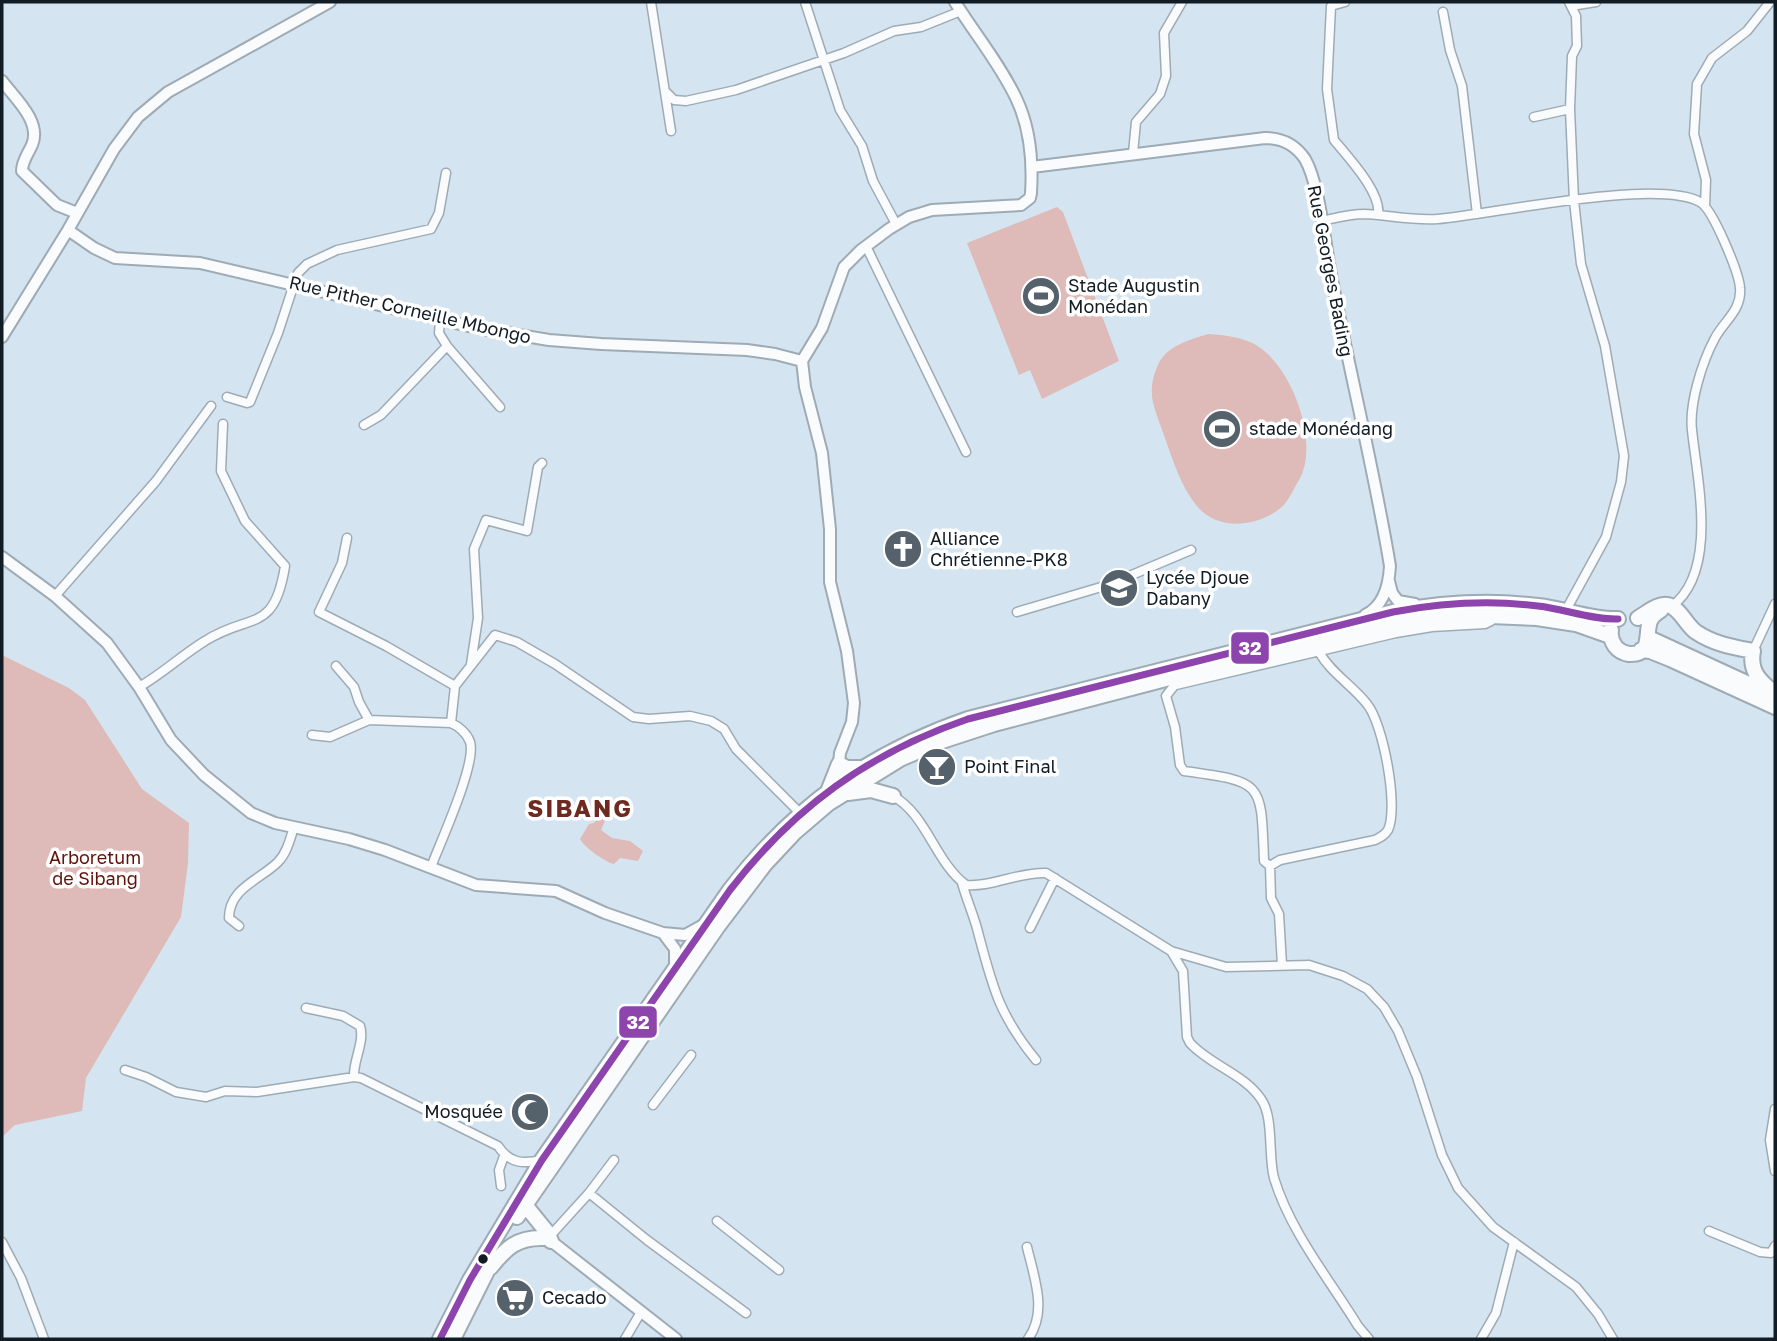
<svg xmlns="http://www.w3.org/2000/svg" width="1777" height="1341" font-family="'Golos Text',sans-serif">
  <style>
    .green { fill: #debbb8 }
    .lines { fill: none; stroke-linecap: round; stroke-linejoin: round }
    .street-casing { stroke: #9eabb4; stroke-width: 11 }
    .secondary-casing { stroke: #9eabb4; stroke-width: 14 }
    .highway-casing { stroke: #9eabb4; stroke-width: 18 }
    .street { stroke: #f9fbfd; stroke-width: 8 }
    .secondary { stroke: #f9fbfd; stroke-width: 10 }
    .highway { stroke: #f9fbfd; stroke-width: 14 }
    .bus-1-casing { stroke: #fff; stroke-width: 12 }
    .bus-1 { stroke: #8e44ad; stroke-width: 7 }
    .bus-dot { fill: #111c25; stroke: #fff; stroke-width: 2.5 }
    .labels { text-anchor: middle; stroke-width: 7; stroke-linejoin: round; paint-order: stroke }
    .street-label { font-size: 18px; fill: #111c25; stroke: #fff }
    .poi-label { font-size: 18px; fill: #111c25; stroke: #fff; text-anchor: start }
    .park-label { font-size: 18px; fill: #621208; stroke: #fff }
    .district-label { font-size: 24px; font-weight: bold; letter-spacing: 2px; fill: #6f2a20; stroke: #fff }
    .line-badge { stroke: #fff; stroke-width: 2.5 }
    .badge-label { font-size: 19px; text-anchor: middle; font-weight: bold; fill: #fff }
  </style>
  <rect width="100%" height="100%" fill="#d4e5f1"/>
  <path class="green" d="M1057 207 1063 212 1119 361 1042 399 1030 370 1019 375 967 243Z
    M1208 334C1225 335 1245 337 1259 347 1293 369 1320 444 1299 480 1294 488 1289 500 1282 507 1258 527 1217 532 1196 505 1181 486 1173 461 1165 438 1156 411 1145 395 1157 367 1165 346 1189 340 1208 334Z
    M2 655 69 688 85 700 142 789 189 823 188 863 181 917 86 1078 82 1111 15 1125 2 1137Z
    M602 809 608 814 601 830 612 838 630 841 643 851 638 861 620 858 614 864C606 863 584 847 580 839L589 824 594 823Z"/>
  <g class="lines">
    <g class="street-casing">
      <path id="street" d="M651 2 671 131
        M805 2 840 110 862 146 873 181 896 224
        M1345 2 1331 6 1327 89 1333 133 1334 140C1348 157 1382 193 1378 215
        M1571 6 1596 2
        M1443 12 1450 50 1462 86 1477 214
        M666 92 674 100 686 101 736 90 844 53 894 31 921 27 961 11
        M1534 117 1570 109
        M1133 153 1136 122 1160 94 1166 76 1164 33 1182 2
        M1705 206 1706 180 1694 134 1697 84 1712 58 1747 31 1770 2
        M1322 221C1336 218 1349 214 1364 214 1388 215 1413 221 1438 219 1494 214 1656 178 1700 202 1713 209 1739 273 1740 288 1742 310 1724 321 1715 338 1702 362 1689 404 1692 430 1697 479 1719 572 1671 607
        M866 246 966 452
        M440 320 439 333 447 346 500 407
        M227 397 247 403 250 402 278 333 294 284 298 273 307 264 337 250 431 229 439 213 446 173
        M364 425 381 415 447 346
        M347 538 342 563 319 612 386 646 455 686 451 723
        M55 596 156 481 211 406
        M1566 610 1606 537 1621 482 1624 456 1605 346 1581 264 1574 201 1570 109 1572 56 1577 46 1576 16 1569 2
        M1017 612 1108 585 1191 550
        M1753 651 1775 604
        M471 664 478 618 474 549 486 520 527 531 538 467 542 463
        M336 666 354 687 359 702 369 720 451 723C458 726 467 733 470 742 477 763 440 843 431 867
        M1181 677 1166 696 1175 727 1180 765 1184 771C1264 782 1261 781 1264 861L1270 866 1280 860 1375 840C1381 837 1385 835 1388 830 1399 807 1383 723 1367 704 1352 685 1331 673 1319 652
        M1176 685 1396 633 1432 627 1485 624 1491 621 1492 615
        M455 686 495 635 517 642 555 664 633 717 649 719 690 716 711 721 724 729 736 749 800 813
        M139 687C162 674 182 655 205 641 250 612 274 635 285 566L245 521 221 471 223 424
        M312 735 330 737 369 720
        M893 796C927 815 935 862 966 885 993 887 1018 872 1046 873L1171 951 1226 967 1309 965 1343 976 1367 989 1384 1007 1398 1031 1417 1077 1442 1155 1458 1188 1493 1227 1576 1287 1598 1314 1613 1339
        M1270 866 1271 898 1279 914 1282 965
        M962 883C967 901 975 918 979 936 993 989 1000 1016 1036 1060
        M239 926 229 918C229 888 260 880 278 862 287 853 290 839 294 827
        M1030 928 1055 878
        M1171 951 1183 971 1187 1037 1190 1043C1210 1065 1244 1074 1261 1099 1274 1117 1268 1156 1274 1178 1290 1231 1329 1279 1358 1326L1369 1339
        M306 1008 343 1016 360 1026C365 1042 353 1060 354 1077
        M125 1070 146 1077 176 1092 206 1097 225 1091 257 1092 354 1077 361 1078 498 1146C510 1164 523 1164 542 1160
        M653 1105 691 1055
        M1775 1109 1770 1140 1775 1171
        M501 1186 499 1170 504 1156
        M589 1193 647 1240 746 1313
        M717 1221 779 1270
        M1709 1231 1760 1252 1771 1253 1775 1246
        M550 1236 589 1193 614 1160
        M2 1242 21 1278 44 1339
        M1027 1247C1034 1277 1048 1312 1028 1339
        M625 1339 641 1312
        M1481 1339 1496 1313 1514 1242"/>
    </g>
    <g class="secondary-casing">
      <path id="secondary" d="M2 81C15 98 42 122 32 145 28 154 22 161 22 171L57 205 77 213
        M1032 167 1265 138C1282 138 1295 144 1305 159 1320 185 1325 247 1332 279 1350 374 1374 469 1390 566 1389 585 1384 606 1365 615
        M68 230 94 248 115 258 200 263 477 328 549 340 601 344 747 350 775 354 802 361
        M2 337 68 230 114 149 138 117 168 92 330 2
        M2 557 55 596 107 643 139 687 171 740 204 775 251 813 275 823 349 839 385 850 476 885 556 891 605 913 663 933 685 935 703 925
        M1389 581 1392 593 1398 601 1415 604
        M839 764 840 753 852 722 854 703 847 651 830 582V529L822 453 805 387 802 361 822 328 844 267 861 250 889 229 909 217 932 210 1021 205 1030 198 1031 193C1033 161 1030 127 1016 98 1000 64 975 34 955 2
        M663 933 675 949V967
        M551 1241 676 1339"/>
    </g>
    <g class="highway-casing">
      <path id="highway" d="M1638 618C1647 613 1658 603 1668 605 1680 608 1686 625 1696 632 1714 644 1732 647 1753 651 1749 671 1760 682 1775 693
        M1611 630C1610 636 1611 640 1615 646 1618 650 1623 653 1629 654 1653 655 1645 634 1650 621 1652 616 1656 613 1661 610
        M1649 638 1764 691
        M1641 650 1650 651 1670 659 1775 707
        M829 789 839 764 847 768H860
        M848 793 871 790 893 796
        M521 1200 547 1232 551 1241
        M517 1217 718 926 765 864 794 833 829 803 900 759 942 741 994 724 1181 675 1414 620 1466 615 1537 618 1576 624 1610 636
        M490 1268C506 1248 517 1237 544 1238
        M440 1339 470 1280 542 1160 730 890C794 807 869 753 968 719L1393 612C1441 603 1490 600 1538 606 1565 609 1592 620 1618 619
        M453 1339 493 1259"/>
    </g>
    <use href="#street" class="street"/>
    <use href="#secondary" class="secondary"/>
    <use href="#highway" class="highway"/>
    <g class="bus-1-casing">
      <path id="bus-1" d="M440 1339 470 1280 542 1160 730 890C794 807 869 753 968 719L1393 612C1441 603 1490 600 1538 606 1565 609 1592 620 1618 619"/>
    </g>
    <use href="#bus-1" class="bus-1"/>
  </g>
  <defs>
    <g id="stadium-disc" transform="scale(2.0125)"><circle r="9.5" fill="#55626c" stroke="#fff"/><path d="M0-5a6.5 5 0 1 0 0 10a6.5 5 0 1 0 0-10ZM-3.5-1.8h7v3.6h-7Z" fill="#fff"/></g>
    <g id="church-disc" transform="scale(2.0125)"><circle r="9.5" fill="#55626c" stroke="#fff"/><path d="M-1.2-6h2.4v3.5h3.3v2.4h-3.3V6h-2.4V-.1h-3.3v-2.4h3.3Z" fill="#fff"/></g>
    <g id="school-disc" transform="scale(2.0125)"><circle r="9.5" fill="#55626c" stroke="#fff"/><path d="M0-5L7-2L0 1L-7-2ZM-4 1L0 2.5L4 1V4Q0 6-4 4Z" fill="#fff"/></g>
    <g id="bar-disc" transform="scale(2.0125)"><circle r="9.5" fill="#55626c" stroke="#fff"/><path d="M-6-5H6L.8 .8V4.5H3.5V6h-7V4.5H-.8V.8Z" fill="#fff"/></g>
    <g id="mosque-disc" transform="scale(2.0125)"><circle r="9.5" fill="#55626c" stroke="#fff"/><path d="M3.5-4.9A6 6 0 1 0 3.5 4.9A5 5 0 1 1 3.5-4.9Z" fill="#fff"/></g>
    <g id="supermarket-disc" transform="scale(2.0125)"><circle r="9.5" fill="#55626c" stroke="#fff"/><path d="M-6-5.5h2.5l.6 2H6L4.5 2H-2.5L-4.4-4H-6ZM-1.5 3.2a1.3 1.3 0 1 0 .1 0ZM3 3.2a1.3 1.3 0 1 0 .1 0Z" fill="#fff"/></g>
  </defs>
  <g fill-rule="evenodd">
    <use href="#stadium-disc" x="1041" y="296"/>
    <use href="#stadium-disc" x="1222" y="429"/>
    <use href="#church-disc" x="903" y="549"/>
    <use href="#school-disc" x="1119" y="588"/>
    <use href="#bar-disc" x="937" y="767"/>
    <use href="#mosque-disc" x="530" y="1112"/>
    <use href="#supermarket-disc" x="515" y="1298"/>
  </g>
  <circle class="bus-dot" cx="483" cy="1259" r="6"/>
  <g class="labels">
    <g class="street-label">
      <text transform="translate(1330 271) rotate(79)" y="6">Rue Georges Bading</text>
      <text transform="translate(410 310) rotate(13)" y="6">Rue Pither Corneille Mbongo</text>
    </g>
    <g class="poi-label">
      <text x="1068" y="292">Stade Augustin<tspan x="1068" dy="21">Monédan</tspan></text>
      <text x="1249" y="435">stade Monédang</text>
      <text x="930" y="545">Alliance<tspan x="930" dy="21">Chrétienne-PK8</tspan></text>
      <text x="1146" y="584">Lycée Djoue<tspan x="1146" dy="21">Dabany</tspan></text>
      <text x="964" y="773">Point Final</text>
      <text x="503" y="1118" text-anchor="end">Mosquée</text>
      <text x="542" y="1304">Cecado</text>
    </g>
    <g class="park-label">
      <text x="95" y="864">Arboretum<tspan x="95" dy="21">de Sibang</tspan></text>
    </g>
    <g class="district-label">
      <text x="580" y="817">SIBANG</text>
    </g>
  </g>
  <g class="line-badge">
    <rect x="1230" y="631" width="40" height="34" rx="7" fill="#8e44ad"/>
    <rect x="618" y="1005" width="40" height="34" rx="7" fill="#8e44ad"/>
  </g>
  <g class="badge-label">
    <text x="1250" y="655">32</text>
    <text x="638" y="1029">32</text>
  </g>
  <rect width="1777" height="1341" fill="none" stroke="#111c25" stroke-width="7"/>
</svg>
